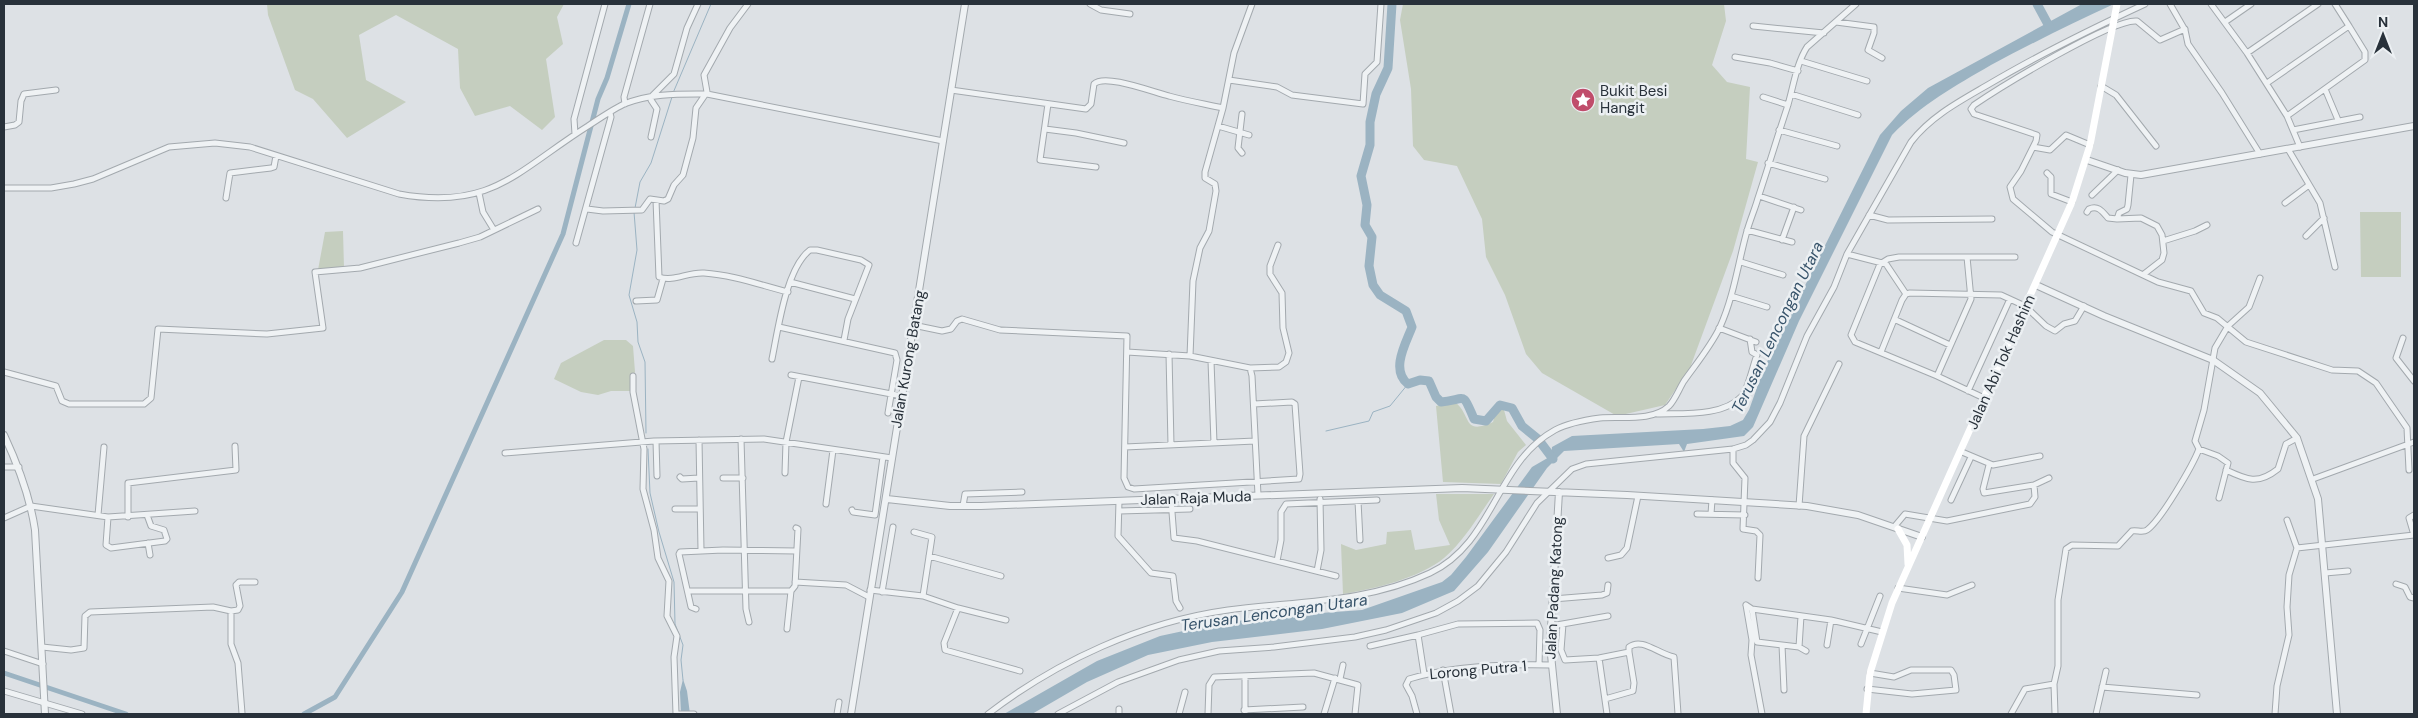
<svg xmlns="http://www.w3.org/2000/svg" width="2418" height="718" font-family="'DM Sans',sans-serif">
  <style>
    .green { fill: #c5cebf }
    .water { fill: #9bb3c2 }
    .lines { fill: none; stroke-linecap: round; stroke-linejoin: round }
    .stream { stroke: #9bb3c2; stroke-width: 1 }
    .canal { stroke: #9bb3c2; stroke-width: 5 }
    .river { stroke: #9bb3c2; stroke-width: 9 }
    .minor-casing { stroke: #a3a9ae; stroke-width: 7 }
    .tertiary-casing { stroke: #a3a9ae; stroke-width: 8 }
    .minor { stroke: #eff2f4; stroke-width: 5 }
    .tertiary { stroke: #eff2f4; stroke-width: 6 }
    .secondary { stroke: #fff; stroke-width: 7 }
    .labels { text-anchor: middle; stroke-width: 5; stroke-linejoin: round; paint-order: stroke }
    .poi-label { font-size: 15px; fill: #28313a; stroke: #ecf0f3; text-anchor: start }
    .street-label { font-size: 15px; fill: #28313a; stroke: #ecf0f3 }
    .water-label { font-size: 16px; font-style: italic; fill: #37536a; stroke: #ecf0f3 }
  </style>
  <rect width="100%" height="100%" fill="#dde1e5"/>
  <path class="green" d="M267 4H564L557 17 563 44 546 59 555 117 542 130 510 106 475 116 460 88 458 49 396 15 359 35 366 80 406 102 347 138 313 99 295 90 268 15Z
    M1403 4H1724L1726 21 1712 65 1727 82 1750 87 1746 159 1758 162 1733 251 1690 368 1665 405 1617 416 1542 373 1526 354 1505 295 1486 257 1482 219 1457 166 1424 160 1413 146 1411 89 1400 20Z
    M2360 212H2401V277H2361Z
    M343 231 344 268 318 270 325 232Z
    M604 340H626L633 346 635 372 632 379V391H611L598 395 581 392 554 379 561 363Z
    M1455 402C1472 415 1462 436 1493 422L1497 408 1504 410 1507 421 1526 445 1518 452 1501 484 1443 482 1436 406Z
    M1436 494H1494C1478 516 1465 540 1444 558 1420 578 1374 589 1343 594L1341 544 1356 550 1386 544 1387 532 1411 530 1415 550 1450 545 1439 520Z"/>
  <path class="water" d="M2082 4H2114C2073 23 2032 43 1991 65 1955 86 1922 104 1892 135L1799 321 1753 427 1744 436 1687 444 1684 452 1679 444 1564 451 1547 468 1488 552 1454 591 1402 613 1322 629 1212 642 1148 655 1087 682 1032 714H1004L1097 661 1160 636 1216 624 1266 617 1362 610 1442 582 1451 575 1466 557 1532 467 1551 456 1552 447 1572 436 1703 429 1730 426 1743 420 1749 410 1764 368 1880 135 1901 111 1928 88Z
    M683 679 687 691 690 714H681L680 692Z"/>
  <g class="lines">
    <path class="stream" d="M673 93 711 4
      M635 208 640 182 651 163 672 97
      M634 212 637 250 629 295 637 322 638 342 645 362 646 433
      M1326 431 1369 421 1373 412 1390 406 1408 384
      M648 449 650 493 659 532 674 582 675 624 683 645 681 660 683 680"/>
    <path class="canal" d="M4 673 126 714
      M304 714 335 697 402 592 563 234 598 99 607 78 629 4"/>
    <path class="river" d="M1392 4 1388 68 1376 94 1370 122V145L1361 176 1367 205 1365 225 1372 237 1369 266 1373 285 1380 295 1406 311 1412 327C1406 343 1390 370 1408 384L1420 380 1429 381 1436 397 1441 402C1468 399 1462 391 1474 419L1486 421 1500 405 1512 408 1522 426 1538 439 1553 459
      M2037 4 2050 28"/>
    <g class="minor-casing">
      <path id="minor" d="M1090 4 1101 10 1130 14
        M2170 4 2185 30 2188 44 2222 93 2260 154
        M2211 4 2247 53 2287 116 2300 147
        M1836 22 1874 27V33L1868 50 1882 58
        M2225 22 2251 4
        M1753 26 1824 33
        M2185 29 2160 40 2137 21C2113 18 1999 88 1974 105L1971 109 1974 114 2037 135 2036 141 2021 171 2010 187 2013 199 2052 232 2158 282 2191 291 2204 313 2217 318 2246 342 2332 370 2358 371 2376 383 2407 428 2409 470
        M2247 53 2318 4
        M1735 57 1770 63 1798 71
        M1801 61 1867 81
        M1229 80 1277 87 1292 95 1363 104 1365 74 1377 62 1381 4
        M2267 83 2349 26 2335 4
        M2101 86 2116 95 2156 146
        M2325 89 2338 120
        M951 90 1086 109 1091 104 1094 84C1105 73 1155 93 1169 96 1187 101 1205 104 1223 108
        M1791 94 1858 115
        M1763 97 1788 105
        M625 104 624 97 650 4
        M1048 104 1040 160 1096 167
        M2287 116 2365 60V52L2349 26
        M1218 126 1249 135
        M4 127 15 125 19 122 21 101 24 94 56 90
        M1045 129 1076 133 1124 143
        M1779 130 1837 146
        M2293 130 2360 117
        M575 134 574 119 605 4
        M651 137 657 109 651 100 652 96 674 74 687 28 698 4
        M2033 147 2050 150 2066 135 2090 145
        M2288 149 2320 203 2335 267
        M1242 153 1238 148 1242 114
        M1768 163 1825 179
        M2047 173 2051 177V194L2072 202
        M4 188H51L74 184 93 179 169 147 215 143 250 147 399 194C492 211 518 170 588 126 600 118 612 110 624 104 651 93 679 94 707 94L943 141
        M479 193 483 212 494 230
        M2092 195 2118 170
        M1759 196 1801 210
        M226 198 230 173 271 168 274 167 276 156
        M656 200 659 277C674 282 687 272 704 273 733 275 760 285 788 292
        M2285 203 2309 185
        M587 209 603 211 642 210 650 199 664 201 668 199 674 185 683 175 693 138 696 108 707 92 704 75 730 28 748 4
        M2087 212 2089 209C2098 205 2102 211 2108 218L2117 219 2119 213 2127 209 2128 205 2131 175
        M1869 215 1888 220 1992 219
        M2117 219 2141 218 2157 226 2162 235 2164 253 2162 260 2144 274
        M1747 230 1792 242
        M2306 236 2324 218
        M1782 240 1794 207
        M2163 241 2195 231 2207 225
        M576 243 611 117 610 113
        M1847 254 1886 264 1906 294
        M1741 262 1783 275
        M790 282 855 299
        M1731 296 1767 307
        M636 301 657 300 663 279
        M1896 320 1950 345
        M913 325 942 331 951 329 957 321 962 319 1000 330 1127 336 1124 478 1128 487 1134 489 1299 479 1300 474 1295 404 1292 402 1254 404
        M779 327 895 353 897 360 888 413
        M1719 328 1756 342
        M2403 338 2396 358 2414 381
        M1127 352 1190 356 1250 368 1252 376 1258 495
        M1881 352 1902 300 1906 294 1910 293 2001 295 2025 306 2046 326 2055 331 2064 324 2075 321 2084 306
        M1169 354 1171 445
        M1190 356 1193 281 1200 248 1209 231 1216 191 1215 184 1205 178V172L1223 108 1234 53 1252 4
        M772 359C778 330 786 268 810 250H817L861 260 869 265 848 319 844 340
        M1211 361 1214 443
        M1250 368 1279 367 1286 362 1289 353 1283 328 1282 293 1270 274V266L1278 245
        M4 372 56 386 62 401 69 404H144L151 398 158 329 267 334 323 328 315 272 360 268 459 243 480 237 538 209
        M791 375 902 396
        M633 376V392L644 449 643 489 654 530 658 558 669 581 667 616 677 636 674 657 676 714
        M1937 376 1971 299 1967 257
        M1968 391 2010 299
        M1984 398 1937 376 1855 342 1851 335 1880 264 1888 259 1899 257H2015
        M1657 414C1682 413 1723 417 1742 396 1748 389 1753 365 1757 355L1752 352 1750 339
        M741 439 746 609 749 622
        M699 440 701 550
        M656 441 657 476
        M1125 447 1255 441
        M1733 449V463L1745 478 1743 529 1756 531 1760 535 1758 578
        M2199 449 2218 456 2228 463 2219 498
        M1962 452 1993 465 2040 456
        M505 453 654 441 764 439 892 458
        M1989 465 1983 489 1984 493 2034 485 2049 478
        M4 467H19
        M2226 470C2247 480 2258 485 2278 469L2286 444 2297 438
        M785 473 786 442 799 377
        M680 477 682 479 699 478
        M723 478H743
        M2313 479 2414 442
        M1171 499 1174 538 1197 541 1336 576
        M1951 500 1971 457
        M1119 501 1118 536 1151 573 1173 576 1176 601 1180 608
        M1358 501 1360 540
        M826 504 833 450
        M963 506 965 494 1022 492
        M1799 506 1804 436 1839 364
        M675 509H700
        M852 510 853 512 875 515 883 457
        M1119 511 1190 509
        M1697 514 1745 515
        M1711 514 1712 500
        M98 515 104 447
        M108 517 106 545 111 548 165 541 167 539 164 530 151 526 147 515
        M128 517V483L236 470 235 446
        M4 518 31 506 108 517 195 511
        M1894 527 1905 514 1947 521 2030 504 2035 497 2034 485
        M914 532 932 537 923 596
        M2414 535 2409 518 2414 515
        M148 543 150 555
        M2297 548 2414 535
        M929 556 1001 576
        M1608 558 1621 555 1627 548 1638 496
        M1277 561 1281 540V512L1286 504 1377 500
        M1317 571 1321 550 1320 499
        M2325 573 2348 571
        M795 582 846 585 869 597
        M2396 584 2405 587 2410 597 2414 598
        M1898 588 1947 595 1972 585
        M870 590 923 596 958 608 1006 620
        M689 591H791
        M882 592 893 527
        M1553 599 1602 595 1607 593 1608 585
        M1746 605 1752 609 1831 620 1882 632
        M1746 605 1752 640 1751 655 1762 714
        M958 608 944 643 945 650 1020 671
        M696 609 691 607 679 554 680 552 723 550 796 551
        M1752 609 1757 642 1799 647 1806 651
        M231 611 238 610 240 606 236 585 239 582H255
        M1563 624 1561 650 1565 660 1599 658 1629 652 1634 683 1633 691 1605 699
        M1551 626 1608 616
        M787 629 791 591 795 586 798 529 796 528
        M1861 644 1880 596
        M1782 645 1784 690
        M1827 645 1831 620
        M1370 646 1418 635
        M42 647 71 650 84 648 85 616 90 612 213 607 231 611V644L238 663 242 713
        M1799 647 1801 616
        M4 651 43 664
        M1629 652V647C1642 637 1658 654 1674 657L1678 714
        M1599 658 1607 714
        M1443 670 1451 714
        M1424 674 1418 635 1458 624 1537 623 1540 630 1539 665
        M1340 679 1343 665
        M2102 687 2197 695
        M1867 689 1912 694 1956 690 1954 675 1951 670H1911L1894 677 1870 673
        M4 691 82 714
        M1244 710 1303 707
        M676 714H694
        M837 714 839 702
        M988 714C1057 661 1142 622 1228 610 1297 601 1366 603 1430 573 1495 542 1495 463 1555 430 1568 423 1585 420 1600 418 1621 416 1652 422 1669 406 1675 400 1679 389 1684 381 1696 364 1711 346 1720 327 1734 296 1738 263 1747 231 1750 220 1755 209 1758 198 1768 168 1777 138 1787 108 1793 89 1796 64 1807 47L1856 4
        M1058 714 1118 682 1179 660 1219 651 1274 647 1355 637 1386 630 1436 613 1458 601 1478 586 1506 552 1537 503 1572 469 1586 464 1733 449 1746 445 1753 440 1770 422 1780 403 1807 336 1834 287 1847 254 1911 142C1932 115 1962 100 1991 83 2042 53 2091 29 2145 4
        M1119 714V709
        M1179 714 1185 692
        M1208 714 1209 685 1214 677 1314 673 1358 685 1355 714
        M1245 714V677
        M1324 714 1335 678
        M1417 714 1412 696 1406 685 1409 679C1452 666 1505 664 1551 665
        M2011 714 2025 689 2054 684
        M2055 714 2054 684 2058 666V600L2066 549 2072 545 2118 546 2132 531C2137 530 2143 533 2147 530 2161 520 2193 465 2199 449L2195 441 2204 410 2215 348 2228 326 2249 307 2260 278
        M2096 714 2106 671
        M2275 714 2277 686 2289 635 2287 607 2289 575 2297 548 2287 520"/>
    </g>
    <g class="tertiary-casing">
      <path id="tertiary" d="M2087 160 2125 173 2141 175 2414 126
        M2036 285 2104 316 2213 360 2260 393 2297 438 2318 499 2337 714
        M4 435C18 465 30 496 35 530L45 714
        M887 499 950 506H981L1462 488 1627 495 1807 506 1858 515 1922 537
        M851 714 965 4
        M1557 714 1550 645 1559 492"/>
    </g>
    <use href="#minor" class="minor"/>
    <use href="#tertiary" class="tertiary"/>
    <path class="secondary" d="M1898 529 1907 545 1908 564
      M1866 714 1870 673 1892 603 2072 202 2090 145 2117 4"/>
  </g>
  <defs>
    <g id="sight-disc" transform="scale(1.25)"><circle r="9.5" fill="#c04d6b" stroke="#ecf0f3"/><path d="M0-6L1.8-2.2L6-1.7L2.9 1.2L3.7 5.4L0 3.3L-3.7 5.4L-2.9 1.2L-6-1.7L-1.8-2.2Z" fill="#fff"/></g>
  </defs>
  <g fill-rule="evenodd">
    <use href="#sight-disc" x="1583" y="100"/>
  </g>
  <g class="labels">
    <g class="poi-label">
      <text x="1600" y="96">Bukit Besi<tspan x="1600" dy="17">Hangit</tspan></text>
    </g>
    <g class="street-label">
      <text transform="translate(908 359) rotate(-80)" y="5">Jalan Kurong Batang</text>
      <text transform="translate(2001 362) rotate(-66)" y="5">Jalan Abi Tok Hashim</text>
      <text transform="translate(1196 498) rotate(-2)" y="5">Jalan Raja Muda</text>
      <text transform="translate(1554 588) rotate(-87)" y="5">Jalan Padang Katong</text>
      <text transform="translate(1478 670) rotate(-5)" y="5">Lorong Putra 1</text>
    </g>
    <g class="water-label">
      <text transform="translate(1777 327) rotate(-64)" y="6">Terusan Lencongan Utara</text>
      <text transform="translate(1274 612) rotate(-8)" y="6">Terusan Lencongan Utara</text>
    </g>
  </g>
  <rect width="2418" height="718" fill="none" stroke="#28313a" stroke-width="10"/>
  <g transform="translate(2383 35)" stroke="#ecf0f3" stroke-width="4" paint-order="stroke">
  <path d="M0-4L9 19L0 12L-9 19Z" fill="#28313a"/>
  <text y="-8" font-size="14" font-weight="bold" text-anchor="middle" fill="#28313a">N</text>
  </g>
</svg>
